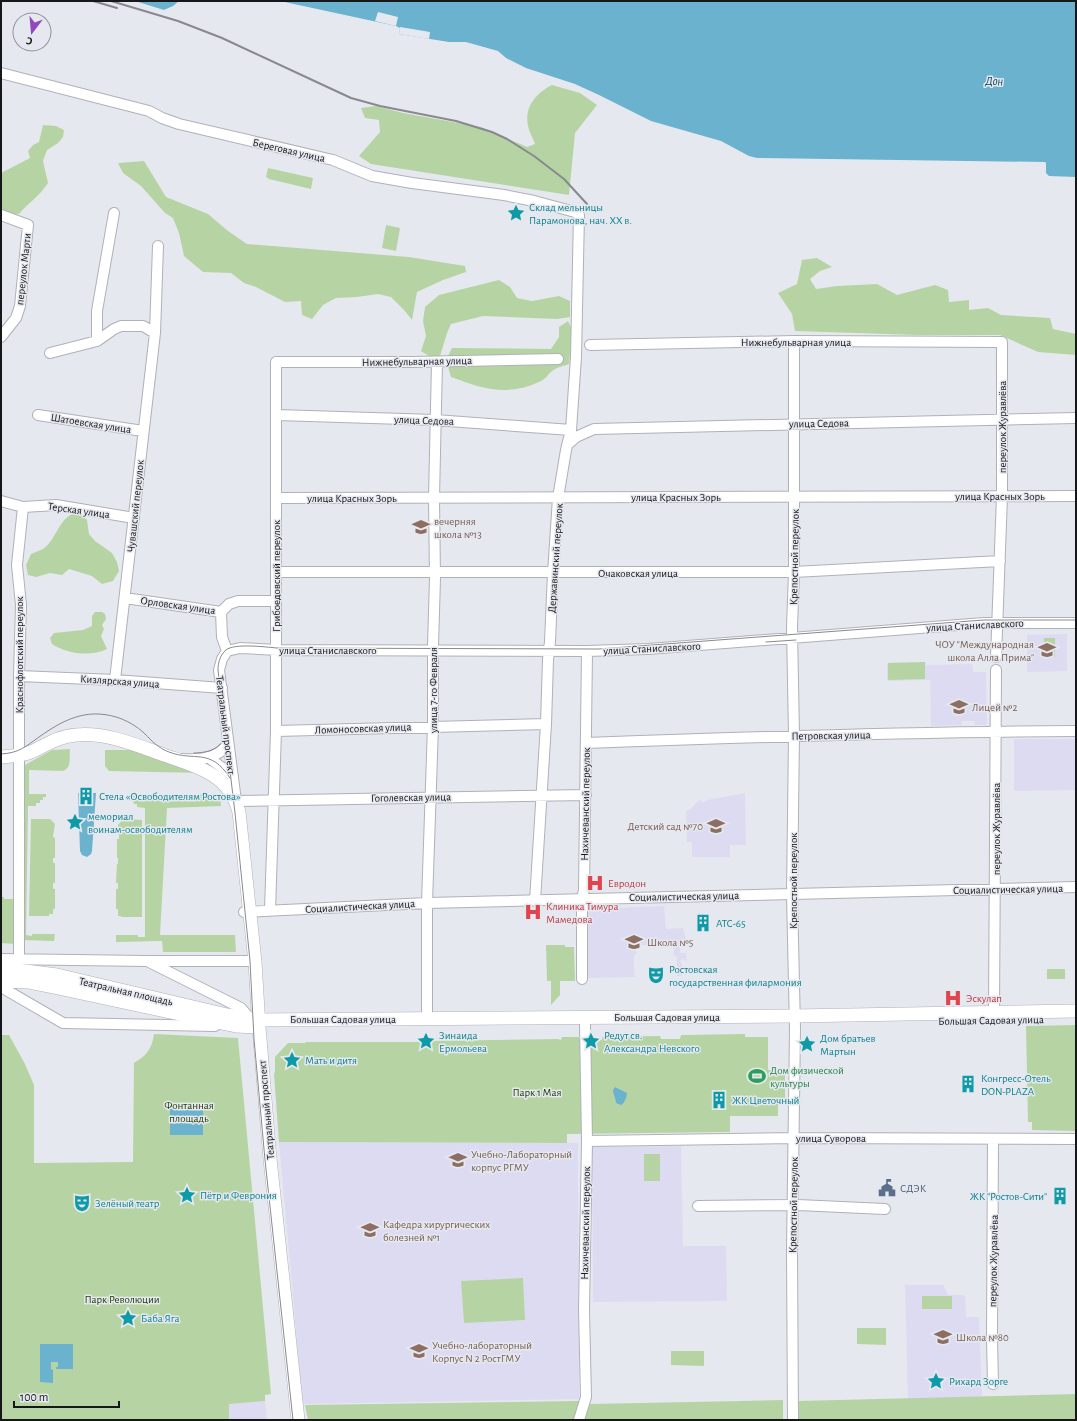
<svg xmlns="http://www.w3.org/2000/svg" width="1077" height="1421" font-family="'Alegreya Sans',sans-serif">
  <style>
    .education { fill: #dddbf1 }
    .green { fill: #b6d4a3 }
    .water { fill: #6ab2ce }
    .pier { fill: #e6e8ef }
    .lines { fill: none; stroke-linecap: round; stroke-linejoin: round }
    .minor-casing { stroke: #afb1b8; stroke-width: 12 }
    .major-casing { stroke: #afb1b8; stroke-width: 14 }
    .minor { stroke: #fff; stroke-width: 10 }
    .major { stroke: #fff; stroke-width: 13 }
    .tram { stroke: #88898e; stroke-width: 1 }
    .rail { stroke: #88898e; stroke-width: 2 }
    .labels { text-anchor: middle; stroke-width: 3; stroke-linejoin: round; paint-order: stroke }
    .street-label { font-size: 11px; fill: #161719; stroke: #e6e8ef }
    .culture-label { font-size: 11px; fill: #0d838f; stroke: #e6e8ef; text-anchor: start }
    .education-label { font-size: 11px; fill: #785e54; stroke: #e6e8ef; text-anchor: start }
    .health-label { font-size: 11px; fill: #be3a42; stroke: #e6e8ef; text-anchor: start }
    .leisure-label { font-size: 11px; fill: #27864d; stroke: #e6e8ef; text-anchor: start }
    .park-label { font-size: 11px; fill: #1b3800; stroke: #e6e8ef }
    .service-label { font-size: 11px; fill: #4e5e75; stroke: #e6e8ef; text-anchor: start }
    .water-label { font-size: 12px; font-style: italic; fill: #024558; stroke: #e6e8ef }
  </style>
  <rect width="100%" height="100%" fill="#e6e8ef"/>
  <path class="education" d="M1067 634V671L1027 672V635Z
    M926 662V665L972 664 973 672H986L987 725H975V721H962V725L931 726 930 680 887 681V663Z
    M1014 739H1076V790L1014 791Z
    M745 793 746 845H730V857H692V842H687L686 811 691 809 696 803 702 799V803L708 800Z
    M664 906 666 929 683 928 686 940H680V953H686L687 962 683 959 680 961 682 965V976H677V957L674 956V945H640L636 948V955H634V975L636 976 635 977 588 978 587 909Z
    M279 1142 578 1143 579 1399 302 1404 292 1285Z
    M681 1146 683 1246H726L727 1301 593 1302 592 1147Z
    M905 1285H943L948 1295H963L965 1296 966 1317H979L982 1397 908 1399Z
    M265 1401 267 1420H229L228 1404Z"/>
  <path class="green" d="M552 85 580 93 597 105 575 133 569 195 371 164 359 156 380 132 379 120 365 118 361 108 376 106 403 113 481 127 527 147 535 144C533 138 529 132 528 126 524 107 536 93 552 85Z
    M43 125 56 126 64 130 63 137 58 143 47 150 43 161 48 183C40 196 28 203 19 214H7L1 211V173L30 158 28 151 33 145 39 142Z
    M144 161 166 197 208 214 228 231 247 244 409 257 465 266 466 272 443 280 417 292 412 320 404 310 391 297 378 294 357 297 336 298 323 305 312 319 302 315 301 301 285 302 256 287 244 283 231 273 203 272 184 256 179 233 173 218 165 213 141 186 123 173 118 163Z
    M268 168 313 178 311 189 269 179 266 177Z
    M386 225 400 228 396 251 382 248Z
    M817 258 832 267 820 271 810 279 816 289 837 286 877 284 897 295 935 285 948 290 949 302 969 300V310L988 308 1001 315 1050 318 1053 329 1076 334V355L1038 352 1000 335H917L795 331 792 314 778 293 797 284 802 260Z
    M499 280 510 287 517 298 532 301 559 296 570 301V317L557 319 483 316 451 324 447 333 440 356H429L421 351 426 336 423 321 425 307 439 295Z
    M568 321 572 330 569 364C564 366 557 367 552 371 548 374 546 379 541 381 508 397 483 389 451 377L446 360 452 348 551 349 559 337V327Z
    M72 514 83 516 87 520 89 534 95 541 112 553 117 562 119 571 113 581 102 584 92 576 69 569 62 575 50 573 36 577 28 575 26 565 31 554C35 552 39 551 43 549 56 540 58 521 72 514Z
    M95 612H102L105 614 106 619 102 625 104 629 101 636 107 649C91 657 67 654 52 644L50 638 54 633 83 630 92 626V616Z
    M1044 638H1055V657H1044Z
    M925 662V679L888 680V663Z
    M70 749C69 757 72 768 63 771L29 770V794H46V797H43V800H40V803H36V806H28L26 935 32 936V934H55L54 941 22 940 23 794 25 793V765L52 750Z
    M105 750H131L202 773 109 771 105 766Z
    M220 794 221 806 167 808 160 935H235L236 952H163L162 941 116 942V935H138V937H145V808L137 807V804H134L133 801H130V798H127V795Z
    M31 819H50L55 824 53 837 55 838V858H53V863H55V883H53V889H55V909H53V914H49V916H29Z
    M126 819 142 820V917H121V916H118V909H116V889H118V883H116L117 864H118V858H117V839H119V832H117L118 825 122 820Z
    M1 897H4V899H15V944L1 943Z
    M546 945H565V947H574L575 981H560V995L551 1005V981H547Z
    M1047 969H1065V979H1047Z
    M1076 1025V1131L1032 1130V1122H1028L1026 1026Z
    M154 1034 238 1038 271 1394 265 1395V1401L229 1404V1420H1V1035H9L25 1064 34 1085V1163L133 1162 134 1063C146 1056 152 1049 154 1034Z
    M745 1034V1037H737H768V1070H785V1102H778V1116H730V1132L567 1134V1143L279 1142 274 1074 275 1071V1057L288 1043H305L306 1042H429V1041L558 1039 561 1040 562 1037H579L580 1040H602V1037L660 1036 661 1039H680L681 1035Z
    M644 1154H660V1181H644Z
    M523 1278 525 1320 464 1323 461 1281Z
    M922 1296H952V1309H922Z
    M857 1328H886V1345L857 1344Z
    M671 1351H704V1366L671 1365Z
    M1076 1394V1420H799V1401Z
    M783 1400V1420H308L305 1405 578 1401 590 1404Z"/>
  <path class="water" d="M135 1H179L173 6 164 10Z
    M280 1H1076V177L1049 176 1046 173V163L1045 162 757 158 749 156 721 141 651 121 599 95 575 84 526 68 506 58 498 51 466 42H449L399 34 400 28 396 26Z
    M78 793H84V799H89V793H96L92 851 91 854 87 857 82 855 80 851Z
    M615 1087 627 1093C627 1097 624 1104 621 1105L616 1103C616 1099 613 1094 613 1090Z
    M170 1103H203V1135H170Z
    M40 1344H73V1369H56V1367H58V1362H51V1369L53 1370V1383L40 1382Z"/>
  <path class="pier" d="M378 12 398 17 396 26 375 21Z
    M400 27 430 32 429 39 399 34Z"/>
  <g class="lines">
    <g class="minor-casing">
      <path id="minor" d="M1 73 149 111 162 118 179 124 333 160 372 176 412 183 504 195 534 201 575 212 579 215 576 357 571 430 566 450 558 498 553 573 550 641 548 660 546 724 535 901
        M1 215 28 225 20 306 16 318 1 337
        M97 341V311L114 213
        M590 345 794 341 1002 342V496L996 657
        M50 353 97 341 114 329 121 326H143L155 333
        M38 415 143 431
        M277 415 435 420 571 430
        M567 445 576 437 594 429 1076 418
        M276 498 1076 496
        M1 501 23 507 56 505 134 518
        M276 572H794L1000 561
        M125 598 221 612 229 604 238 601H276
        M221 612 222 637 227 651
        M227 651 240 648 277 650 587 651 648 649 984 623H1076
        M227 651 222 659 219 670 236 801 586 795
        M19 676 115 680 222 688
        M115 680 155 333 158 246
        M276 731 546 724
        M586 743C749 737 913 732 1076 731
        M208 757 233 776
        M182 759C199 760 219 759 228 743
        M270 910 276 731V362H413L558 359
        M244 912 427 903 1076 887
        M1 959 147 961H248
        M19 959V676L21 605 17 565 23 507
        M149 962 241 1008 251 1020
        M582 979V899L584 890 587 651
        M1 987 63 1023 215 1026
        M994 1013 996 670
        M427 1019V903L433 726V646L435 578 434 498 437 362
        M587 1141 794 1138 1076 1139
        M698 1206 798 1205 885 1209
        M993 1384 992 1339 993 1139
        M579 1420 586 1397 584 1310 587 1141 585 1025
        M793 1420 792 1250 795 1029 792 894 794 736 792 627 794 572V341"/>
    </g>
    <g class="major-casing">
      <path id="major" d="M1 757C11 756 21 756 31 752 46 745 59 736 76 735 106 732 136 745 164 755 181 761 200 766 214 776 228 785 235 797 239 812L255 962 259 1027 270 1159 298 1420
        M1 968 57 975 227 1015 255 1020 794 1016 1076 1011
        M1 981 28 982 58 988 236 1026 256 1027"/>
    </g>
    <use href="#minor" class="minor"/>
    <use href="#major" class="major"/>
    <path class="tram" d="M766 642 796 640
      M194 753C207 753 222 749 225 735
      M1 754C19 753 25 747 39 737 63 720 86 708 116 717 126 720 137 726 145 734 152 741 158 748 169 752 195 762 210 747 230 778
      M293 1420 265 1160 254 1039 250 961 235 813 218 670C218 663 220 655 226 650 234 643 266 647 277 648L599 649 984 620H1076"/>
    <path class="rail" d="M93 1 117 8
      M111 1 178 21 222 38 351 98 380 106 456 121 492 132 507 139 534 156 564 179 587 204"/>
  </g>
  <defs>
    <g id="sight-bare" transform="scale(1.38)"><path d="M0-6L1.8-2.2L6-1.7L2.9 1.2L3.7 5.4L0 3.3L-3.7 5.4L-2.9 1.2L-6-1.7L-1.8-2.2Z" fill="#0f9aa8" stroke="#e6e8ef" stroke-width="2.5" paint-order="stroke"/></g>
    <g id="school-bare" transform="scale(1.38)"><path d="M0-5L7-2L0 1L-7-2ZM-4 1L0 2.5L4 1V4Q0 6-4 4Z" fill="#8d6e63" stroke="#e6e8ef" stroke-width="2.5" paint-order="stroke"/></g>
    <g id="building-bare" transform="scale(1.38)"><path d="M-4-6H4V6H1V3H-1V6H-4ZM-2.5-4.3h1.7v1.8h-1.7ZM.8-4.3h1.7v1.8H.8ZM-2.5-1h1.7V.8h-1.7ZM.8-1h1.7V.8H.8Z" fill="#0f9aa8" stroke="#e6e8ef" stroke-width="2.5" paint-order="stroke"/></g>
    <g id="hospital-bare" transform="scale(1.38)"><path d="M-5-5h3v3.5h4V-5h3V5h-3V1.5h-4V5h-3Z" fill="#e0444e" stroke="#e6e8ef" stroke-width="2.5" paint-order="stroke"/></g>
    <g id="theatre-bare" transform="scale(1.38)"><path d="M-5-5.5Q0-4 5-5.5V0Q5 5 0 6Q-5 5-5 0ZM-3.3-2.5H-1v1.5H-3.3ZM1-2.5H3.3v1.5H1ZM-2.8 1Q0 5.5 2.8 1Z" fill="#0f9aa8" stroke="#e6e8ef" stroke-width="2.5" paint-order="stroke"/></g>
    <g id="stadium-bare" transform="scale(1.38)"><path d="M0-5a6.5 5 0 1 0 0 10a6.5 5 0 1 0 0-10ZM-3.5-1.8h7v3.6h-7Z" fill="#2e9e5b" stroke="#e6e8ef" stroke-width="2.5" paint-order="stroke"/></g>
    <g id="university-bare" transform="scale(1.38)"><path d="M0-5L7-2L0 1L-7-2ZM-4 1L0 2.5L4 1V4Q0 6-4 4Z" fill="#8d6e63" stroke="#e6e8ef" stroke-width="2.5" paint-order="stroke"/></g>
    <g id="civic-bare" transform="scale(1.38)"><path d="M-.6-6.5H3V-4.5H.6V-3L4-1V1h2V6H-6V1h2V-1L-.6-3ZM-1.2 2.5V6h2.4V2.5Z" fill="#5c6f8a" stroke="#e6e8ef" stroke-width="2.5" paint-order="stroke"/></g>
  </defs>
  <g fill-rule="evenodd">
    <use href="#sight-bare" x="516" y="213"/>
    <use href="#school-bare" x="421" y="527"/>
    <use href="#school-bare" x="1047" y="650"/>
    <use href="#school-bare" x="959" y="707"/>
    <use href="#building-bare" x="86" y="796"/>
    <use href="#sight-bare" x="75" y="822"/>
    <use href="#school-bare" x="716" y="826"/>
    <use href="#hospital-bare" x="595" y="883"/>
    <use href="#hospital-bare" x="533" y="912"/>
    <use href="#building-bare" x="703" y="923"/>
    <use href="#school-bare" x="634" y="942"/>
    <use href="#theatre-bare" x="656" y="975"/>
    <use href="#hospital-bare" x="953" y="998"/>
    <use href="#sight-bare" x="426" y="1041"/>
    <use href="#sight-bare" x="591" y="1041"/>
    <use href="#sight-bare" x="807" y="1044"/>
    <use href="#sight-bare" x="292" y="1060"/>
    <use href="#stadium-bare" x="757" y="1076"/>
    <use href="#building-bare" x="968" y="1084"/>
    <use href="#building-bare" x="719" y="1100"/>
    <use href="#university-bare" x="458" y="1160"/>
    <use href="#civic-bare" x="887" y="1188"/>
    <use href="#sight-bare" x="187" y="1195"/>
    <use href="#building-bare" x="1060" y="1196"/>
    <use href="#theatre-bare" x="82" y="1203"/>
    <use href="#university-bare" x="370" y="1230"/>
    <use href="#sight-bare" x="128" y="1318"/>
    <use href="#school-bare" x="943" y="1337"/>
    <use href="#university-bare" x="419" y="1351"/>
    <use href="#sight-bare" x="936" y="1381"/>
  </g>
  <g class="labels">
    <g class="street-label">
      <text transform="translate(289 150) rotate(13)" y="4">Береговая улица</text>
      <text transform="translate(23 269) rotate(-84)" y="4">переулок Марти</text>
      <text x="796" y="346">Нижнебульварная улица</text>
      <text transform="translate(417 361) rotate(-1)" y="4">Нижнебульварная улица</text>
      <text transform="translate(424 420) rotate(2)" y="4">улица Седова</text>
      <text transform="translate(91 423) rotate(9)" y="4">Шатоевская улица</text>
      <text transform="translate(819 423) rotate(-1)" y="4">улица Седова</text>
      <text transform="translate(1002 427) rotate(-90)" y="4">переулок Журавлёва</text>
      <text x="1000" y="500">улица Красных Зорь</text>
      <text x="676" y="501">улица Красных Зорь</text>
      <text x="352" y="502">улица Красных Зорь</text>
      <text transform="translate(135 506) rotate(-84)" y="4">Чувашский переулок</text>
      <text transform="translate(79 510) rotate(8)" y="4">Терская улица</text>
      <text transform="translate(794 557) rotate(-89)" y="4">Крепостной переулок</text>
      <text transform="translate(555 558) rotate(-86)" y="4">Державинский переулок</text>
      <text x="638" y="577">Очаковская улица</text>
      <text transform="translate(276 576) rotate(-90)" y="4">Грибоедовский переулок</text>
      <text transform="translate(178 605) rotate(8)" y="4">Орловская улица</text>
      <text transform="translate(975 625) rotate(-3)" y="4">улица Станиславского</text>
      <text transform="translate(652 648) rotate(-3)" y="4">улица Станиславского</text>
      <text x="328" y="654">улица Станиславского</text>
      <text transform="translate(19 655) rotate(-90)" y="4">Краснофлотский переулок</text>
      <text transform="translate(120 681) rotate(4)" y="4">Кизлярская улица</text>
      <text transform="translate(433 690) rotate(-90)" y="4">улица 7-го Февраля</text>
      <text transform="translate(226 725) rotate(83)" y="4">Театральный проспект</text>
      <text transform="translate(363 728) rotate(-2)" y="4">Ломоносовская улица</text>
      <text transform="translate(831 735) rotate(-1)" y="4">Петровская улица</text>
      <text transform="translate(411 797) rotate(-1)" y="4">Гоголевская улица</text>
      <text transform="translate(585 804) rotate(-89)" y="4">Нахичеванский переулок</text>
      <text transform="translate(996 829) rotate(-90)" y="4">переулок Журавлёва</text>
      <text transform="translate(793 881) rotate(-90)" y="4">Крепостной переулок</text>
      <text transform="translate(1008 889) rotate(-1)" y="4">Социалистическая улица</text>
      <text transform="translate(684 896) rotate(-1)" y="4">Социалистическая улица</text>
      <text transform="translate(360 906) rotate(-3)" y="4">Социалистическая улица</text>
      <text transform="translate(126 991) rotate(13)" y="4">Театральная площадь</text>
      <text x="667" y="1021">Большая Садовая улица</text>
      <text x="343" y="1023">Большая Садовая улица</text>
      <text transform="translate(991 1020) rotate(-1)" y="4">Большая Садовая улица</text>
      <text transform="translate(266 1110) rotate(-95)" y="4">Театральный проспект</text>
      <text x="831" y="1142">улица Суворова</text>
      <text transform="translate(793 1205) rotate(-89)" y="4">Крепостной переулок</text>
      <text transform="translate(585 1223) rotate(-89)" y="4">Нахичеванский переулок</text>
      <text transform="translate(993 1261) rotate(-89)" y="4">переулок Журавлёва</text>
    </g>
    <g class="culture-label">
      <text x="529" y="211">Склад мельницы<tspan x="529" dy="13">Парамонова, нач. XX в.</tspan></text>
      <text x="99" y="800">Стела «Освободителям Ростова»</text>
      <text x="88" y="820">мемориал<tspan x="88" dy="13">воинам-освободителям</tspan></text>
      <text x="716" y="927">АТС-65</text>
      <text x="669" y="973">Ростовская<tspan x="669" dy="13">государственная филармония</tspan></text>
      <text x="439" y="1039">Зинаида<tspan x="439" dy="13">Ермольева</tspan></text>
      <text x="604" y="1039">Редут св.<tspan x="604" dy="13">Александра Невского</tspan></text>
      <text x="820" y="1042">Дом братьев<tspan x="820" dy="13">Мартын</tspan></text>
      <text x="305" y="1064">Мать и дитя</text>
      <text x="981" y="1082">Конгресс-Отель<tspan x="981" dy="13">DON-PLAZA</tspan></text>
      <text x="732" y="1104">ЖК Цветочный</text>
      <text x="200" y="1199">Пётр и Феврония</text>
      <text x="1047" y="1200" text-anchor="end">ЖК "Ростов-Сити"</text>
      <text x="95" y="1207">Зелёный театр</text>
      <text x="141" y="1322">Баба Яга</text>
      <text x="949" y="1385">Рихард Зорге</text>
    </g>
    <g class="education-label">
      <text x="434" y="525">вечерняя<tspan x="434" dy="13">школа №13</tspan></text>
      <text x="1034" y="648" text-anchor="end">ЧОУ "Международная<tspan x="1034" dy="13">школа Алла Прима"</tspan></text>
      <text x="972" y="711">Лицей №2</text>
      <text x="703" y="830" text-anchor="end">Детский сад №70</text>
      <text x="647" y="946">Школа №5</text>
      <text x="471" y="1158">Учебно-Лабораторный<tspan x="471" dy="13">корпус РГМУ</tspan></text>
      <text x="383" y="1228">Кафедра хирургических<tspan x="383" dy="13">болезней №1</tspan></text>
      <text x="956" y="1341">Школа №80</text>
      <text x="432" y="1349">Учебно-лабораторный<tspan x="432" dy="13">Корпус N 2 РостГМУ</tspan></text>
    </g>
    <g class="health-label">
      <text x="608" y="887">Евродон</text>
      <text x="546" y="910">Клиника Тимура<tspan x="546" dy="13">Мамедова</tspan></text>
      <text x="966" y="1002">Эскулап</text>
    </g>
    <g class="leisure-label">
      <text x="770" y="1074">Дом физической<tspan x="770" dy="13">культуры</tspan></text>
    </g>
    <g class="park-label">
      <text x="537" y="1096">Парк 1 Мая</text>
      <text x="189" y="1109">Фонтанная<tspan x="189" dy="13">площадь</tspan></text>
      <text x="122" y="1303">Парк Революции</text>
    </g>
    <g class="service-label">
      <text x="900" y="1192">СДЭК</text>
    </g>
    <g class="water-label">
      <text x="994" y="85">Дон</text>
    </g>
  </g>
  <rect width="1077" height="1421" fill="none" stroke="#161719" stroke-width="4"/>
  <g transform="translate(32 32) rotate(196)"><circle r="19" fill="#e6e8ef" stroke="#939499"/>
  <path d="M0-3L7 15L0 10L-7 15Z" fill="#9249bc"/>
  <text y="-6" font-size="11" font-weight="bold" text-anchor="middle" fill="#161719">С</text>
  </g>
  <path d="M14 1401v6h105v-6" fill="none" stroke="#161719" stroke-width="2"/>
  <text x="20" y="1401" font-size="12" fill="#161719" stroke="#e6e8ef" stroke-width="3" paint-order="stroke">100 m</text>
</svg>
